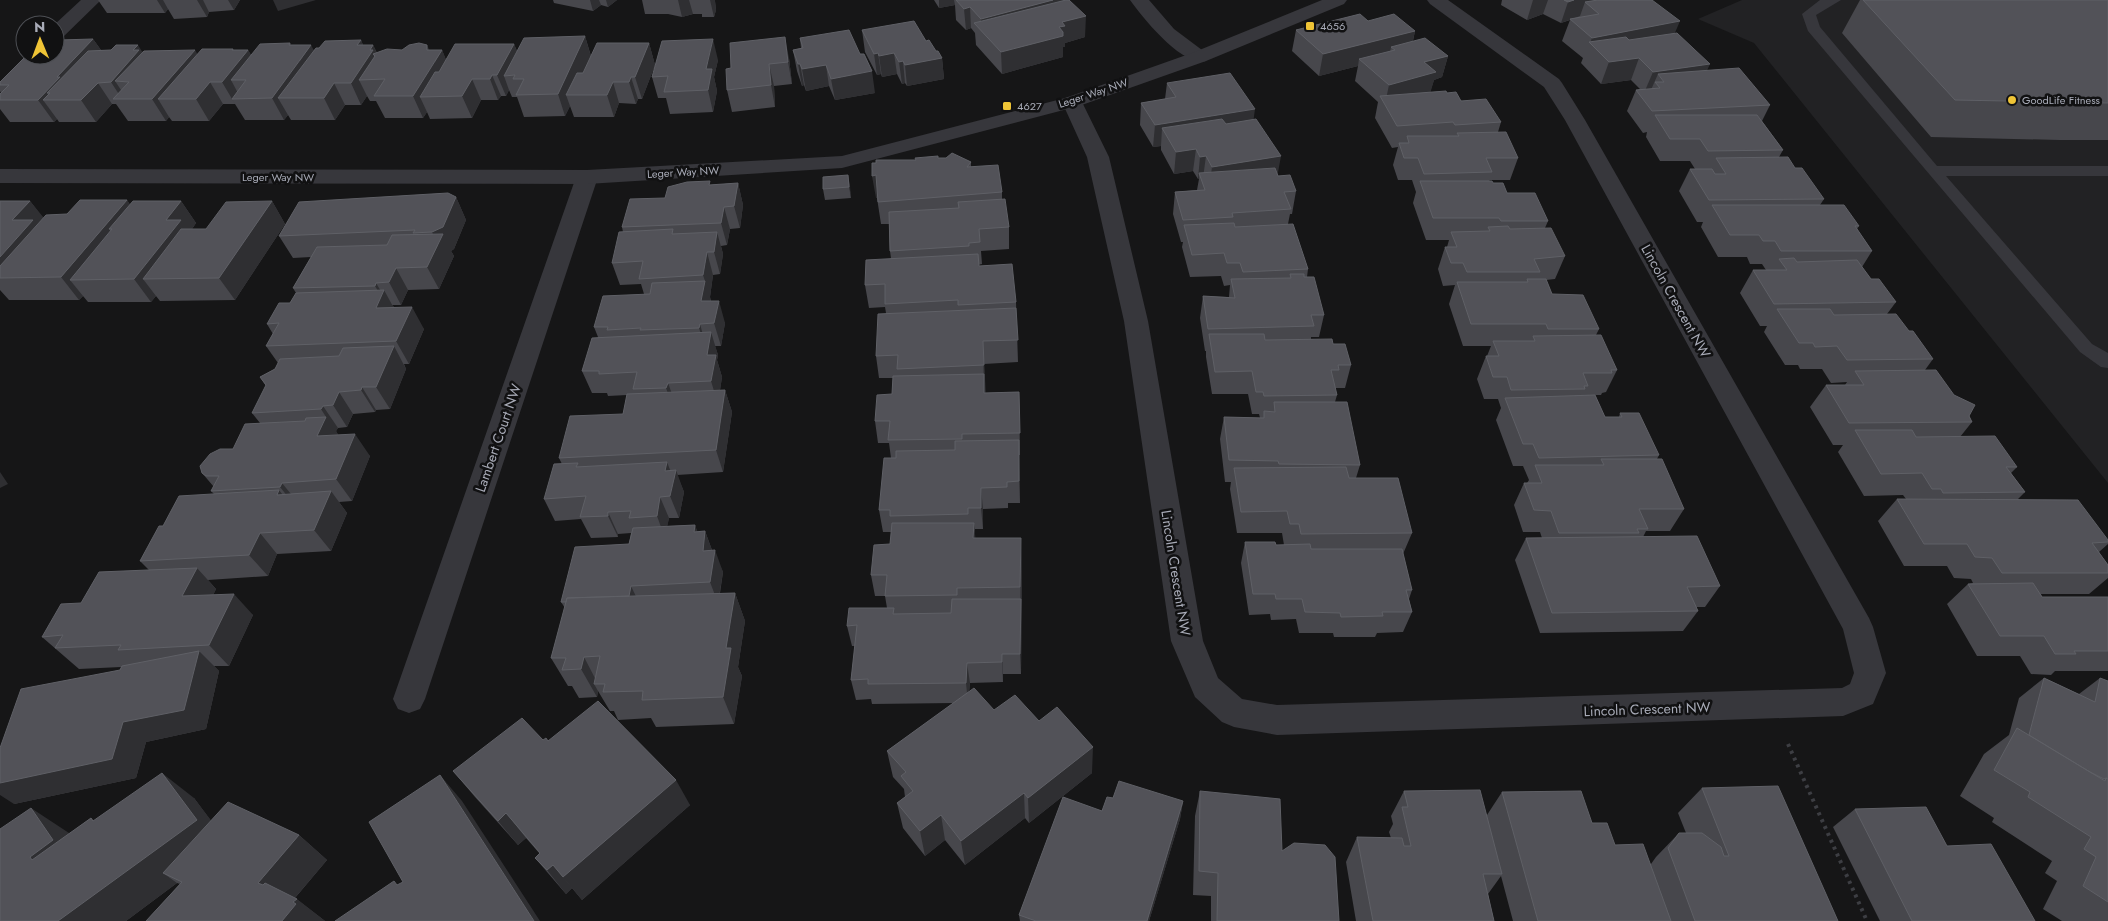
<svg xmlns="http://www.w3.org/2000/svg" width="2108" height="921" font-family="Jost,sans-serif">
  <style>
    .built { fill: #222224 }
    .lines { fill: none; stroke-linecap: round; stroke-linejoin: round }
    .path { stroke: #3d3e43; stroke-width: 4; stroke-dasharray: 3 4.5; stroke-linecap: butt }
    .service { fill: #37373c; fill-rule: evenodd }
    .minor { fill: #37373c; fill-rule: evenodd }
    .tertiary { fill: #37373c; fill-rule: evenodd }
    .wall { fill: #47474c }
    .shaded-wall { fill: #2f2f32 }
    .building { fill: #525258; stroke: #5f6066 }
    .poi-dot { fill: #efc436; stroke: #111112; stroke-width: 2 }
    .labels { text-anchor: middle; stroke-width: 5; stroke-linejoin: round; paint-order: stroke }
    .far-poi-label { font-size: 11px; fill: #a8abb7; stroke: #111112; text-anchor: start }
    .far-street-label { font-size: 11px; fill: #a8abb7; stroke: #111112 }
    .street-label { font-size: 14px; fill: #a8abb7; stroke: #111112 }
  </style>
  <rect width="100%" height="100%" fill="#161617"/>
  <path class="built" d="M1742 0H2108V483L1754 43 1698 19Z"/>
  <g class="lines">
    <path class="path" d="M1788 744 1867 921"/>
    <path class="service" d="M1820 0H1841L1816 15 1820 27 1937 166H2108V176H1946L2092 344 2108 353V368L2101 367 2080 352 1808 31 1802 14Z"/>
    <path class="minor" d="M81 0H101L62 38 55 40 54 25Z
      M1130 0H1149L1174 29 1206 53 1209 57 1206 61C1182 67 1143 18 1130 0Z
      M1427 0H1448L1559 79 1562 83 1585 120 1869 618 1873 627 1886 673 1873 704 1843 716 1277 735 1234 727 1222 722 1195 697 1171 641 1124 321 1087 157 1062 102 1065 98 1072 96 1079 98 1082 102 1109 157 1148 321 1203 641 1218 678 1242 699 1277 705 1842 688 1850 684 1854 673 1843 629 1565 120 1544 87 1430 4Z
      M587 170 595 172 598 177 425 699 420 709 409 713 398 709 393 699 576 177 579 172Z"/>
    <path class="tertiary" d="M1322 0H1347L1344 4 1206 61 1079 106 842 168 587 184 0 183V169L587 170 842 156 1065 98 1192 53Z"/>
  </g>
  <path class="wall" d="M98 0H240L234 10 209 12 207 17 174 19 168 9 165 13H107Z
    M553 0H617L608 7 601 5 593 11 554 3Z
    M642 0H715V1L716 10 714 17H702V14H693L682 17 668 14H645Z
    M934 0H1069L1085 37 1065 43V47H1063V57L1002 74 976 45 975 33 971 28 966 30 956 20 955 5 939 8Z
    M1502 0H1652L1675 34 1707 71 1770 105 1762 121 1783 150 1779 157 1795 168 1824 199 1820 205 1859 226 1857 229 1872 251 1862 267 1871 279 1896 302 1887 314 1909 331 1933 359 1925 370 1969 416 1972 422 1960 437 2017 467 2011 473 2025 492 2018 499 2108 540V544L2099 552 2108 565V578L2089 594H2041L2042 597H2108V671H2055L2051 675 2031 674 2020 656H1977L1947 604 1968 584 1973 583 1971 579 1954 578 1947 566H1904L1878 521 1897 499H1906L1903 495 1864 496 1838 452 1843 445H1833L1810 407 1826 385H1845L1847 382 1831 383 1822 369H1800L1798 365H1785L1764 332 1767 326H1760L1740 293 1753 270H1766L1762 264H1750L1747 257H1718L1701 227 1703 222H1697L1679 191 1690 169H1695L1690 161H1660L1646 137 1647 132 1643 133 1627 111 1636 90 1640 89 1631 80 1601 84 1581 63 1583 58 1562 41 1570 20 1561 23 1543 14 1527 20 1501 5Z
    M1860 0H2108V140H2060L1931 137 1842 33Z
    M1368 21 1415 31 1413 41 1448 56 1442 77 1434 80 1430 92 1447 93 1501 122 1498 132 1518 158 1510 180H1490L1489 181 1548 221 1545 228 1565 256 1555 279 1546 280 1552 294 1599 329 1596 335 1617 370 1606 392 1602 393 1601 395H1595L1605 417H1619L1620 413 1659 455 1657 459 1684 509 1670 531H1646L1643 537 1720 586 1705 607H1696L1698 611 1683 631 1540 633 1515 560 1526 538H1542L1540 532H1523L1514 505 1524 483H1527L1529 480 1523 466H1513L1496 420 1501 408 1498 399H1484L1477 379 1486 356H1487L1491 346H1463L1449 304 1455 285 1443 286 1438 269 1445 247H1447L1449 240H1426L1413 203 1416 192 1412 180H1398L1393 165 1398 147 1392 148 1375 118 1378 102 1355 81 1358 66 1319 76 1292 51 1296 30Z
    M862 30 926 41 942 58 944 79 907 86 905 83 902 84 897 74 882 77 881 74 877 75 865 52Z
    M585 36 591 56 649 43 655 65 642 99H638L636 104 619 103 614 117H574L570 106 565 116 524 117 517 97H512L509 90 506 96H501L498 100H481L472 118 430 119 427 112 423 118H385L376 101H370L367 96 361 105H345L335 120H291L288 115 284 120H245L235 104H223L209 121H172L169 117 166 121H128L116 104H112L96 122H59L57 119 54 122H10L0 109V94L1 93 0 91V82L55 55 93 39 101 50 197 54 233 49 234 50H248L251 55 290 43 291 45 314 50 319 48 361 40 363 45H373L377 53 402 50H442L446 60 514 44 517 51Z
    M800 38 875 93 835 100 829 86 806 91 804 85 802 86 797 71 793 50 801 48Z
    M789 58 792 84 774 86 775 107 732 112 727 90 731 68Z
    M718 60 714 77 717 91 713 112 670 114 666 98H658L652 77Z
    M1167 83 1254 120 1277 175 1296 191 1292 214H1290L1288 224 1308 269 1307 277 1324 315 1319 337H1311V339L1333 344 1351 365 1345 388H1335L1337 395 1335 402 1360 465 1356 478 1412 533 1403 554 1412 590 1409 599 1412 612 1403 632 1377 633 1375 637H1334L1333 633H1299L1296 619 1271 620 1270 614 1249 615 1241 563 1245 542 1276 545H1284L1282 533H1237L1230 489 1231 482H1225L1220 439 1224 417 1260 418 1259 414H1252L1248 394H1212L1206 357V351H1205L1200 318 1203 296 1229 297 1230 285 1224 286 1221 276 1190 277 1182 247 1183 242H1181L1173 214 1175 192 1197 190 1199 179H1198L1193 171 1174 174 1161 150V146L1153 147 1140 125 1141 103 1165 99Z
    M938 158 971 162V167L1002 192V199L1009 227V249L981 251 982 264 978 265 979 266 1016 302 1018 362 984 364 985 393 1019 392 1020 455H1019L1020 503H1008V508L983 509V529H975V538L1022 559 1021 674H1003V682L970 683 969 692 994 710 1039 721 1092 773 1029 823 1025 818 965 865 945 840 925 856 903 828 897 803 905 797 904 789 893 777 887 751 954 703 872 704 871 699 856 700 851 680 855 646H852L847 626 887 608 885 596H875L871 575 890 544 892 532H883L879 510 891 458 889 443H878L875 421 892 394 893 378H879L876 356 886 313 885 307 869 308 865 285 891 258 890 251 889 224H881L877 198H876L916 160Z
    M848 175 851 198 825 200 823 189Z
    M738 183 743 205 740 228 730 229 727 245 721 246 723 254 720 274 713 275 710 297 711 301 725 323 721 346H715L718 355 717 360 722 377 720 390H725L732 412 723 472 677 475 684 492 679 518H669L667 526 695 525 697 532 705 531 712 550 723 572 720 593H735L745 621 738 667 742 676 734 724 656 727 651 718 618 720 614 711H610L598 691 597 697 579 698 572 686H568L551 658 565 608 561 602 629 544 631 533 618 534V537L591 538 581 519 555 521 544 499 562 464 559 458 623 414 627 395 608 396 607 393H592L582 371 598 337 594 327 644 294 641 284 620 285 612 263 623 232 622 227 665 198 711 185Z
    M456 197 466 220 454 249 451 251 454 256 439 289 408 290 401 305H392L394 307 424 329 409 364H404L406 369 390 409 376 410 375 412 353 414 347 427 338 428 336 431 338 435 370 456 352 501 339 502 347 513 331 551 277 554 268 576 208 580 216 589 213 595 253 615 229 666H214L219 671 206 729 146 742 136 778 14 804 120 670 121 667 79 669 42 637 149 570 140 561 163 526 214 494 211 491 214 487 202 473 233 449 260 423 252 413 266 386 260 377 275 369 278 363 266 346 273 334 267 324 290 303 296 293 293 288 311 257 293 258 279 236Z
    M127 200 130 205 181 201 196 223 192 229H206L272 201 285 224 235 300 160 301 156 296 151 302H88L83 296 79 300H9L0 290V201H30L43 218 67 214Z
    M2044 678 2079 694 2100 678 2108 681V921H2062L2043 909 2057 881 2045 873 2052 861 1992 822 1994 818 1960 796 1984 754 2009 735 2019 698Z
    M543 740 548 741 690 805 582 900 572 888 566 894 535 858 540 854 526 838 518 845 475 797 453 771Z
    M1702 788 1838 921H1513L1501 876 1488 894 1494 921H1356L1346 862 1357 837 1391 838 1389 832 1393 824 1391 816 1404 791 1487 815 1502 792 1592 823 1615 845 1651 864 1656 857 1679 833H1686L1678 813Z
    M1200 791 1282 851 1339 921H1211V896L1193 895 1195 816Z
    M194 798 211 821 299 835 327 860 295 898 325 921H146L180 884 177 883 126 921 69 833V834L91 818 94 821Z
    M1113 798 1183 801 1180 819 1149 921H1020L1019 915 1102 811Z
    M1855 809 1947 846 2035 921H1880L1833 827Z"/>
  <path class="shaded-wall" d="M157 0H163L168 9 165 13Z
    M197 0H203L209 12 207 17Z
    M228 0H240L234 10Z
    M273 0H316L278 11Z
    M590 0H599L601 5 593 11Z
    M606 0H617L608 7Z
    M678 0H689L693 14 682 17Z
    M710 0H715V1L716 10 714 17Z
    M939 0H954L955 5 939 8Z
    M1053 0H1066L982 31 981 19Z
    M1533 0H1548L1543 14 1527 20Z
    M1574 0H1602L1585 2 1580 16 1561 23 1568 2Z
    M970 7 971 28 966 30 964 9Z
    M1086 16 1085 37 1065 43V47H1063V57L1002 74 1001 52 1059 27 1062 22Z
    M1680 21 1671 42 1590 43 1592 38Z
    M1415 31 1410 53 1395 50 1391 47 1389 58 1359 59 1358 66 1319 76 1323 54Z
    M585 36 591 57 575 95H566L570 106 565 116 558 94Z
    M785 37 789 58 792 84 788 62Z
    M93 39 108 60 47 93 52 100H43L57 119 54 122 38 100 57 77Z
    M713 39 718 60 714 77 717 91 713 112 708 90 706 69Z
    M361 40 368 57 370 50 373 45 383 66 373 54 382 73 359 80 367 96 361 105 351 83 357 45Z
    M290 43 300 61 311 45 322 66 278 98 288 115 284 120 272 98 289 45Z
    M649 43 655 65 642 99 635 77Z
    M514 44 522 65 515 75 504 76 509 90 506 96 497 75Z
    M138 45 151 66 129 82 115 81 127 99H122L111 82 133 50Z
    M427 45 435 62 442 50 451 72 420 97 427 112 423 118 413 96 427 50Z
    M233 49 240 60 248 50 260 72 246 80H231L240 97 232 99 235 104 222 82Z
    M195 50 208 72 158 99 169 117 166 121 152 99Z
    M878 53 881 74 877 75 874 54Z
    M894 53 897 74 882 77 879 56Z
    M1448 56 1442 77 1434 80 1430 94 1385 104 1389 85 1424 62Z
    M942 58 944 79 907 86 905 65Z
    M1639 58 1631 80 1601 84 1609 62Z
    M903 61 905 83 902 84 899 62Z
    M769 64 774 86 775 107 771 85Z
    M798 64H800L804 85 802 86Z
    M1710 64 1700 86 1664 82 1658 74 1650 92 1644 93 1653 72Z
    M826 65 829 86 806 91 802 69Z
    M872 71 875 93 835 100 831 79Z
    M492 75 501 96 498 100 490 79Z
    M631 77 638 99 636 104 629 82Z
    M472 79 481 100 472 118 462 96Z
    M210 82 223 104 209 121 196 99Z
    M613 82 619 103 614 117 607 95Z
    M98 83 112 104 96 122 81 100Z
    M334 83 345 105 335 120 324 98Z
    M1255 109 1252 131 1162 128 1161 146 1153 147 1155 125Z
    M1196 149 1193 171 1174 174 1176 152Z
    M1206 156 1203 178 1199 173V179H1198L1200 157Z
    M1281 156 1277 178 1209 189 1212 167Z
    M848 175 850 186 851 198 849 187Z
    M876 175 879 198H876L872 176Z
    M738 183 743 205 740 228 734 206Z
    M456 197 466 220 454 249 451 251 454 256 439 289 427 267 438 245 432 232Z
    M127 200 143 222 109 229 122 247 70 280 83 296 79 300 61 277Z
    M30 201 48 223 0 269V257L12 220Z
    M181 201 196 223 190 232 143 279 156 296 151 302 134 279 166 220Z
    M272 201 285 224 235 300 219 278Z
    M724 207 730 229 727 245 721 223Z
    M717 232 723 254 720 274 714 252Z
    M707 252 713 275 710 297 711 303 701 301 705 281 703 275Z
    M396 268 408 290 401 305 389 282Z
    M376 283 382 293 384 290 396 312 376 308 381 296 375 286Z
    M719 301 725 323 721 346 714 323Z
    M412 307 424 329 409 364 396 341Z
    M700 324 706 346V350L699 328Z
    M711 332 718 355 717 360 722 377 718 404 711 381 707 355Z
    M983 341 986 396 984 393Z
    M394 346 406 369 390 409 376 387Z
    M668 383 676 405 674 410 666 388Z
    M362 387 376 410 375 412 361 390Z
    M725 390 732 412 723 472 716 450Z
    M339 392 353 414 347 427 333 405Z
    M323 406 338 428 336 431 341 439 317 436 326 417 321 409Z
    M355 434 370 456 352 501 336 479Z
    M667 462 674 480 676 470 684 492 679 518 670 496 665 471Z
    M0 472 8 484 0 488Z
    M282 483 299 504 297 508 280 487Z
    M981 488 983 509V529L981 508Z
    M279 490 296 512 277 495Z
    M331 491 347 513 331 551 314 530Z
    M660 497 669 518 665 538 657 516Z
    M608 512 618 534V537L608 516Z
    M974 523 976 544 973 538Z
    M695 525 703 546 694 532Z
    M705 531 713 553 703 551Z
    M260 533 277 554 268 576 249 555Z
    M1021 538 1022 559 1021 674 1020 654Z
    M715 550 723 572 718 603 710 582Z
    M197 568 216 589 203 617 182 596Z
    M631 586 641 607 629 598Z
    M735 593 745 621 738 667 742 676 734 724 723 697 726 648Z
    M234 594 253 615 229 666 209 645Z
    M199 651 219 671 206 729 146 742 136 778 14 804 0 795V783L123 722Z
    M1002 654 1003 674V682L1002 662Z
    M584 657 598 684H594L598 691 597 697 581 669Z
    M967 663 970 683 968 703 966 683Z
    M1093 747 1092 773 1029 823 1028 798Z
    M162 773 194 798 229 844 163 873 177 883 126 921H58Z
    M440 775 462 801 540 921H534Z
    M676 780 690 805 582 900 563 877Z
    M1024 793 1025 818 965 865 961 841Z
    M1183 801 1180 819 1149 921H1147Z
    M31 808 69 833 91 865 32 860 30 857Z
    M506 813 526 838 518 845 498 821Z
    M941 815 945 840 925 856 920 831Z
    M299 835 327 860 288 906 258 883Z
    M553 865 572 888 566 894 547 870Z
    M297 899 325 921H282L293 902Z"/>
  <path class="building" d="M956 0H1053L981 19 970 7 964 9Z
    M1066 0H1069L1086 16 1062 22 1065 26 1059 27 1063 32V36L1001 52 974 23Z
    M1564 0H1574L1568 2Z
    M1598 0H1652L1680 21 1592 38 1570 19 1599 14 1585 2Z
    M1863 0H2108V103L1955 100Z
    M1360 14 1368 21 1394 14 1415 31 1323 54 1296 30Z
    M914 21 926 41 929 40 936 51H938L942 58 905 65 903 61 899 62 894 53 879 56 878 53 874 54 862 30Z
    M849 30 860 54H864L872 71 831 79 826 65 802 69 800 64H798L793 50 803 48 800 38Z
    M1677 33 1710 64 1653 72 1639 58 1609 62 1589 42 1626 37 1629 40Z
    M585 36 558 94 516 95 524 79H513L515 75 504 76 524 38Z
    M785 37 788 62 769 64 771 85 727 90 726 69 731 68 730 43Z
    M1425 38 1448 56 1424 62 1436 72 1389 85 1359 59 1395 50 1391 47Z
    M93 39 57 77H60L38 100H0V94L9 85H0V82L27 55H55V43L59 40Z
    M713 39 706 69H712L708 90 664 92 668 76 652 77 662 41Z
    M361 40 357 45H373L370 50H373L351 83H334L324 98H278L316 48H319L325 41Z
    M290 43 289 45H311L272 98 232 99 246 80H231L260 44Z
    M419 43 427 45V50H442L413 96H374L385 79 359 80 375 56 373 54 387 49 402 50 409 45Z
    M597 43H649L635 77H631L629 82H613L607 95H566L577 73H583Z
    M455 44H514L497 75H492L490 79H472L462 96 420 97 435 72H439Z
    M116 45H138L133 50H139L111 82 98 83 81 100H43L50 93H47L88 51 111 50Z
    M202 49H233L232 50H248L222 82H210L196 99H158Z
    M195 50 152 99H113L129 82 115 81 144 51Z
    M1739 68 1770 105 1652 111 1636 90 1660 88 1655 82H1664L1658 74Z
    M1230 73 1255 109 1155 125 1141 103 1176 97 1167 83Z
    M1446 91 1447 93 1456 92 1461 101 1486 99 1501 122 1455 125 1453 122 1397 126 1380 96Z
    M1655 115H1757L1783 150 1708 151 1700 139H1670Z
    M1222 119 1226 124 1256 119 1281 156 1212 167 1206 156 1200 157 1196 149 1176 152 1162 128Z
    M1506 132 1518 158H1486L1492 172 1424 174 1418 158H1404L1399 143H1409L1407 136H1459L1457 133Z
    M952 153 971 162 967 167 998 165 1002 192 878 202 876 175 872 176V163H876V160H916L915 158 938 156V158H946Z
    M1788 157 1795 168H1802L1824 199 1709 200 1690 169H1712L1715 174H1726L1716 158Z
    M1275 168 1278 176 1290 175 1296 191 1284 192 1291 209 1232 213 1233 217 1183 220 1175 192 1205 190 1199 173Z
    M848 175 849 187 823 189V177Z
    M710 181 709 185 738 183 734 206 724 207 721 223 622 227 630 199 665 198 668 187 687 182Z
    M1420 181H1492L1493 183H1503L1507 193H1535L1548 221H1501L1499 218H1433Z
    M448 193 456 197 443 227 432 232 413 233 415 230 279 236 299 202Z
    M1005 199 1009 227 979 229 980 242 969 243V246L890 251 889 212 959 208 958 202Z
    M80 200H127L61 277 0 278V266L46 215 67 214Z
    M0 201H30L12 220H33L0 257Z
    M133 201H181L166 220H181L134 279 70 280 112 229H109Z
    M272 201 219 278 143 279 181 229H206L226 202Z
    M1712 205H1844L1859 226H1855L1872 251H1781L1775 241H1763L1759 235H1730Z
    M1234 223 1235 227 1293 224 1308 269 1243 272 1240 263H1227L1224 253 1192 255 1184 225Z
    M1508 226 1510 229 1551 228 1565 256 1534 259 1540 272H1467L1463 263H1451L1445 247H1457L1451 232 1490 231 1488 227Z
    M673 229 672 234 717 232 714 252H707L703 275 639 279 643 261 612 263 619 232Z
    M443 234 427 267 396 268 389 282 376 283 375 286 293 288 317 247 387 245 392 235Z
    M978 254 979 266 1012 264 1016 302 958 305V300L885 304V284L865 285 866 260Z
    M1794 258 1797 262 1857 260 1871 279H1879L1896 302 1774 304 1753 270H1787L1779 259Z
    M1290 274H1304V277H1314L1324 315H1311L1314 326 1208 329 1203 296 1235 298 1231 279 1291 278Z
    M1527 279H1546L1552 294 1583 295 1599 329H1548L1546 324H1471L1457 282H1528Z
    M705 281 701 301H719L714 323 700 324 699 328 640 330 641 328 607 330 608 327H594L603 296 650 294 652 283Z
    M384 290 376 308 412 307 396 341 266 346 279 323 267 324 279 303H290L296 293Z
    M1016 308 1018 340 983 341 984 365 897 369 898 355 876 356 878 314Z
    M1777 309H1830L1834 315 1896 314 1909 331H1913L1933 359 1847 360 1837 346 1815 347 1813 343H1799Z
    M711 332 707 355H716L711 381 668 383 666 388 633 389 637 372 599 374V371H582L592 338Z
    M1209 334H1264L1265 340 1332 339 1333 344H1345L1351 365H1338L1339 370H1331L1337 395 1264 396 1263 392H1256L1252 371 1215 372Z
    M1601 335 1617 370H1611L1612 373H1583L1588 386H1584L1585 389 1511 390 1507 377H1493L1486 356H1499L1493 341H1535L1533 336Z
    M394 346 376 387H362L361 390 339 392 333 405 323 406 321 409 252 413 266 385 260 377 275 369 280 359 339 356 343 348Z
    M1936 370 1954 395 1975 405 1969 416 1972 422 1849 423 1826 385H1864L1855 371Z
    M984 374V393L1019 392 1020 433 962 434V439L888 440 890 421H875L877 395 892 394 893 376Z
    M725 390 716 450 559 458 570 416 623 414 627 394Z
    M1595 395 1605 417H1622L1620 413H1639L1659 455 1539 458 1533 444H1523L1505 398Z
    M1274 402H1347L1360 465 1279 464 1278 461 1229 460 1224 417 1264 418V411L1275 412Z
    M326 417 317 436 355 434 336 479 282 483 280 487 211 491 219 476H206L202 473 200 466 210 454 220 449H233L245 424 305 421 306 418Z
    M1855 430H1912L1916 437 1995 436 2017 467H2006L2025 492 1943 493 1941 489H1932L1922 473 1881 474Z
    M1019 440V481L1007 482V487L981 488V508H968V514L890 516V510H879L884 458H896V451L955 450V441Z
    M1601 459H1662L1684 509H1639L1648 529H1637L1639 533H1559L1551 511 1534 510 1524 483H1542L1535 465H1604Z
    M667 462 665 471 676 470 670 496 660 497 657 516 629 518 631 511 608 512V516L580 517 586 496 544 499 554 464 578 463 576 467Z
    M1346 467 1349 478H1398L1412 533 1301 534 1299 524H1290L1287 511 1241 512 1234 468Z
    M279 490 277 495 331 491 314 530 260 533 249 555 140 561 159 526H163L179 496Z
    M1897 499 2078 500 2108 540V542L2092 543 2108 565V573H2002L1992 558 1975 557 1967 544H1924Z
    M892 523H974L973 538H1021L1020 587 957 588V595L885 596 887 575H871L874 545 890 544Z
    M695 525 694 532 705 531 703 551 715 550 710 582 631 586 629 596 567 598 566 602H561L575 547 629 544 633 528Z
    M1697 536 1720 586 1687 587 1698 611 1552 613 1526 538Z
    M1245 542H1275L1276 545 1310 544 1311 549H1402L1412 590H1406L1412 612H1382L1383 616 1341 617 1340 613 1305 612 1302 599H1276L1275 594H1253Z
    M197 568 182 596 234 594 209 645 118 650 121 645 55 648 63 635 42 637 61 604 81 603 99 572Z
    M2033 583 2042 597H2108V651H2074L2076 654H2055L2044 636H2000L1968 584Z
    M735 593 726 648H731L723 697 642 700 643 691 603 692 605 684H594L600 656 584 657 581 669 562 670 566 658H551L567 598Z
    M952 599H1021L1020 654H1002V662L967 663 966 683 868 684V679L851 680 857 625 847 626 849 608H894L893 614 951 613Z
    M199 651 184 710 123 722 112 759 0 783V748L21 689 120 670 122 666Z
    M2044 678 2095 702 2100 678 2108 681V779L2106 778 2104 779 2090 772 2029 735Z
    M974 688 994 710 1015 695 1039 721 1057 707 1093 747 1028 798 1024 793 961 841 941 815 920 831 897 803 913 791 901 776 906 772 887 751Z
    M598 701 676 780 563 877 553 865 547 870 535 858 540 853 506 813 498 821 453 771 522 718 543 740 546 738 548 741Z
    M2017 728 2105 781 2106 778 2108 779V902L2083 886 2096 857 2084 849 2091 837 2028 797 2030 792 1994 770Z
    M162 773 197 820 58 921H0V829L31 808 53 840 30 857 32 860 91 818 93 821Z
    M440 775 534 921H335L394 881 397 885 403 882 369 822Z
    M1119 781 1183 801 1147 921H1036L1019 915 1063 797 1102 811 1107 797 1113 798Z
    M1778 786 1838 921H1695L1668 848 1679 833H1702L1721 847 1724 856H1729L1702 788Z
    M1480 790 1502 874H1483L1494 921H1373L1357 837 1402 838 1404 846H1411L1402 807H1408L1404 791Z
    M1200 791 1280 799 1282 851 1294 843 1325 845 1335 857 1339 921H1217L1218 873 1199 871Z
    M1581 791 1592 823H1607L1615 845 1643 844 1671 921H1538L1502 792Z
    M228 802 299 835 258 883 263 885 265 883 297 899 293 902 296 904 282 921H146L182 882 163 873Z
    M1926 807 1947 846 1991 844 2035 921H1912L1855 809Z"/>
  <g class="poi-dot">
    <rect x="1305" y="21" width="10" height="10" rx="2.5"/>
    <circle cx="2012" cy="100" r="5"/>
    <rect x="1002" y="101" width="10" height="10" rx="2.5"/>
  </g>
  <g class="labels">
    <g class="far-poi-label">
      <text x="1320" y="30">4656</text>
      <text x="2022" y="104">GoodLife Fitness</text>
      <text x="1017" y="110">4627</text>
    </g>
    <g class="far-street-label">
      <text transform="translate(1093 93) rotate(-18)" y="4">Leger Way NW</text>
      <text transform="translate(683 172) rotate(-3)" y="4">Leger Way NW</text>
      <text x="278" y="181">Leger Way NW</text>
    </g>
    <g class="street-label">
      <text transform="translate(1676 301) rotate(61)" y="5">Lincoln Crescent NW</text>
      <text transform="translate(498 438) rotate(-71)" y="5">Lambert Court NW</text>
      <text transform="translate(1176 573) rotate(81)" y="5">Lincoln Crescent NW</text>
      <text transform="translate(1647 709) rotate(-2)" y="5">Lincoln Crescent NW</text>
    </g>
  </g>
  <g transform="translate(40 40) rotate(359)"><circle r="24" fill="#111112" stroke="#4d4f54"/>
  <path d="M0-4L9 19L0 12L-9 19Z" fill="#efc436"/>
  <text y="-8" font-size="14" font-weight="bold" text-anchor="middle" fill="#a8abb7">N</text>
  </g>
</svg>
